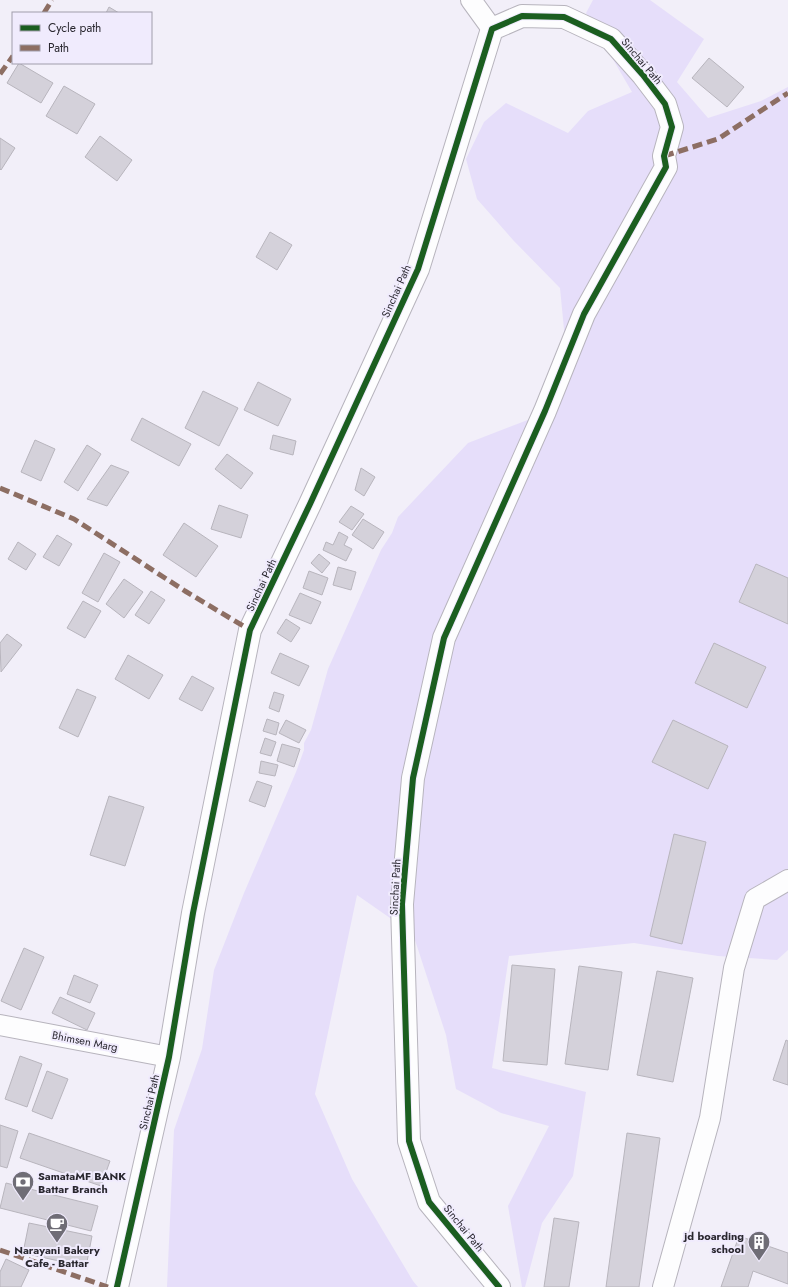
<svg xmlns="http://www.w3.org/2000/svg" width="788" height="1287" font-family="Jost,sans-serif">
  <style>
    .green { fill: #e6defa }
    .building { fill: #d4d1da; stroke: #b8b5bd }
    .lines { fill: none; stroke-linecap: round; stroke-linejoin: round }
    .street-casing { stroke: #b7b4bd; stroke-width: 22 }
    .secondary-casing { stroke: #b7b4bd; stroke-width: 24 }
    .street { stroke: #fdfdfe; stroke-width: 20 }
    .secondary { stroke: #fdfdfe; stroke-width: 22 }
    .quiet { stroke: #8d6e63; stroke-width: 5; stroke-dasharray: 10 5; stroke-linecap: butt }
    .cycleway-casing { stroke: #f0ebfd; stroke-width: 8 }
    .cycleway { stroke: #1b5e20; stroke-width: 6 }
    .labels { text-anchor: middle; stroke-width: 4; stroke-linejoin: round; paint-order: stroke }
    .street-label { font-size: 11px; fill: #29272f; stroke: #f0ebfd }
    .poi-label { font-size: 11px; font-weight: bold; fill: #29272f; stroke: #f0ebfd; text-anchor: start }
  </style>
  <rect width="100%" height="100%" fill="#f2eff9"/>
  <path class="green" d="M593 0H650L704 39 677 82 708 118 761 101 788 87V950L777 960 718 956 634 943 509 956 492 1068 586 1092 573 1176 542 1223 525 1287H522L508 1206 549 1126 501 1113 456 1089 446 1035 413 934 357 895 315 1094 352 1179 413 1281 418 1287H167L174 1130 202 1049 214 970 244 893 296 772 304 750V743L311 730 328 669 381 550 392 533 398 517 468 443 533 418 566 350 560 288 513 240 477 199 466 159 484 122 506 103 568 133 588 111 632 92 586 13Z"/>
  <path class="building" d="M109 7 119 13H106Z
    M709 58 744 87 727 107 692 78Z
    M19 63 53 83 41 103 7 83Z
    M64 86 95 104 77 134 46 116Z
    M100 136 132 160 117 181 85 157Z
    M0 138 15 148 1 170 0 169Z
    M270 232 292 245 277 270 256 257Z
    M258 382 291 399 278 426 244 410Z
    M203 391 238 408 219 446 185 428Z
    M142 418 191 444 179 466 131 440Z
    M273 435 296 441 293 455 270 449Z
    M35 440 55 449 41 481 21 472Z
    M87 445 101 454 78 491 64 482Z
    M227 454 253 473 241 489 215 469Z
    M111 465 129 472 107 506 87 499Z
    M361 468 375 477 364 496 355 490Z
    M219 505 248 515 241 538 211 529Z
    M351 506 364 514 352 530 339 522Z
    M363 519 384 532 373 549 352 535Z
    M184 523 218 546 196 577 163 555Z
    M339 532 348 537 344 545 352 549 346 561 323 550 326 542 333 545Z
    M57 535 72 544 59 566 43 557Z
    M18 542 36 554 26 570 8 559Z
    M104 553 120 562 98 602 82 593Z
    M319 554 330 563 322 573 311 563Z
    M756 564 788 578V624L739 602Z
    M338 567 356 572 351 590 333 585Z
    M309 571 328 578 322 595 303 588Z
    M124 579 143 592 124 618 106 604Z
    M151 591 165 600 149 624 135 615Z
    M300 593 321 602 311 624 289 615Z
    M83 601 101 611 85 638 67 628Z
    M286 619 300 628 291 642 277 633Z
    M7 634 22 645 1 672 0 643Z
    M714 643 766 667 747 708 695 683Z
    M280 653 309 666 299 686 271 673Z
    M128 655 163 675 149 699 115 679Z
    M192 676 214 688 202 711 179 699Z
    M77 689 96 697 78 737 59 728Z
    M274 692 284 695 279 712 269 708Z
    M267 719 279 723 276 735 263 731Z
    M286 720 306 730 299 743 279 733Z
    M673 720 728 746 708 789 652 762Z
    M265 738 276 742 271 756 260 753Z
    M282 744 300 749 294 767 277 761Z
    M261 761 278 765 275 776 259 773Z
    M257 781 272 786 265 807 249 801Z
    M109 796 144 807 125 866 90 855Z
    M674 834 706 842 682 944 650 936Z
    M24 948 44 957 21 1010 1 1001Z
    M512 965 555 969 547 1065 503 1061Z
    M579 966 622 972 608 1070 565 1064Z
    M657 971 693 978 673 1082 637 1075Z
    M74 975 98 985 90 1003 67 994Z
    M60 997 95 1013 87 1030 52 1013Z
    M786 1040 788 1041V1085L773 1080Z
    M20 1056 42 1064 27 1107 5 1099Z
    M47 1071 68 1079 52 1119 32 1111Z
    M0 1125 18 1131 7 1168 0 1166Z
    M29 1133 110 1161 101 1186 20 1158Z
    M627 1133 660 1138 639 1287H606Z
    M6 1183 98 1206 91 1231 0 1208Z
    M554 1218 579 1222 569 1287H544Z
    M29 1223 92 1236 86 1267 23 1253Z
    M739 1236 788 1253V1284L753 1271 748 1287H721Z
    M6 1259 29 1270 21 1287H0V1272Z"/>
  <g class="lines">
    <g class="street-casing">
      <path id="street" d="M471 0 492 29
        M0 1025 169 1057
        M663 1287 710 1118 734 968 755 899 788 880"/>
    </g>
    <g class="secondary-casing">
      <path id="secondary" d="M117 1287 169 1057 193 913 250 630 310 504 418 269 492 29 522 16 564 17 611 39 643 75 665 104 672 127 664 156 666 167 584 314 545 411 444 638 413 778 402 904 409 1141 429 1202 499 1287"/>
    </g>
    <use href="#street" class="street"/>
    <use href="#secondary" class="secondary"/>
    <path class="quiet" d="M44 13 52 0
      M0 74 13 56
      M664 156 718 139 788 93
      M0 488 74 519 185 591 250 630
      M0 1250 108 1287"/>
    <g class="cycleway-casing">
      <path id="cycleway" d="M117 1287 169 1057 193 913 250 630 310 504 418 269 492 29 522 16 564 17 611 39 643 75 665 104 672 127 664 156 666 167 584 314 545 411 444 638 413 778 402 904 409 1141 429 1202 499 1287"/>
    </g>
    <use href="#cycleway" class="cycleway"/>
  </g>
  <defs>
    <g id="bank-pin" transform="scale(1.15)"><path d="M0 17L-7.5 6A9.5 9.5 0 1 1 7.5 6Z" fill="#6f6d76" stroke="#f0ebfd"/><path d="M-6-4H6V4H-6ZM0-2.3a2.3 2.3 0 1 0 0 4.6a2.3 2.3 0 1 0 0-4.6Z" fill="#fff"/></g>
    <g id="cafe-pin" transform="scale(1.15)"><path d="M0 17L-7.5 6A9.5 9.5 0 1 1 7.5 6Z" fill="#6f6d76" stroke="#f0ebfd"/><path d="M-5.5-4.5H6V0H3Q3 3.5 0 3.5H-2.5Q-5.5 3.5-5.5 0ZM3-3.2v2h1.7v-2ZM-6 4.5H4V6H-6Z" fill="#fff"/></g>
    <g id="building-pin" transform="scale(1.15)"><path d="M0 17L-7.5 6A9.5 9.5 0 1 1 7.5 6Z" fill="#6f6d76" stroke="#f0ebfd"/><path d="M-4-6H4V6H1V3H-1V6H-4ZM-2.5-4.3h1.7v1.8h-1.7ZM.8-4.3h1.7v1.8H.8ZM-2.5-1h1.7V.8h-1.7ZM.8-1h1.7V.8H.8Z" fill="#fff"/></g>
  </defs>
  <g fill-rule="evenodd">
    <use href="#bank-pin" x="23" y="1182"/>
    <use href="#cafe-pin" x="57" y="1224"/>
    <use href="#building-pin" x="759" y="1242"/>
  </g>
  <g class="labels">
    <g class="street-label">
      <text transform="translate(642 61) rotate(50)" y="4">Sinchai Path</text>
      <text transform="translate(396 291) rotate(-66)" y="4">Sinchai Path</text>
      <text transform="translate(261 585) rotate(-65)" y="4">Sinchai Path</text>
      <text transform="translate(395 887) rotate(-87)" y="4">Sinchai Path</text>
      <text transform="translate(85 1041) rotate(11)" y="4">Bhimsen Marg</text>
      <text transform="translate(149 1102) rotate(-77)" y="4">Sinchai Path</text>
      <text transform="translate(464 1228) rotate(51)" y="4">Sinchai Path</text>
    </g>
    <g class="poi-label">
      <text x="38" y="1180">SamataMF BANK<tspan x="38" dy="13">Battar Branch</tspan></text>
      <text x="744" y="1240" text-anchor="end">jd boarding<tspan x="744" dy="13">school</tspan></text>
      <text x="57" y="1254" text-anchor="middle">Narayani Bakery<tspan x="57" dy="13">Cafe - Battar</tspan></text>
    </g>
  </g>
  <rect x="12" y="12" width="140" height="52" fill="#f0ebfd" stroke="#a09dab"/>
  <rect x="20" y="25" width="20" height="6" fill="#1b5e20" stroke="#a09dab"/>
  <text x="48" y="32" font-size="12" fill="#29272f">Cycle path</text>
  <rect x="20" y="45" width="20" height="6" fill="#8d6e63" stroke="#a09dab"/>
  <text x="48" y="52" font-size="12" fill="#29272f">Path</text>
</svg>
